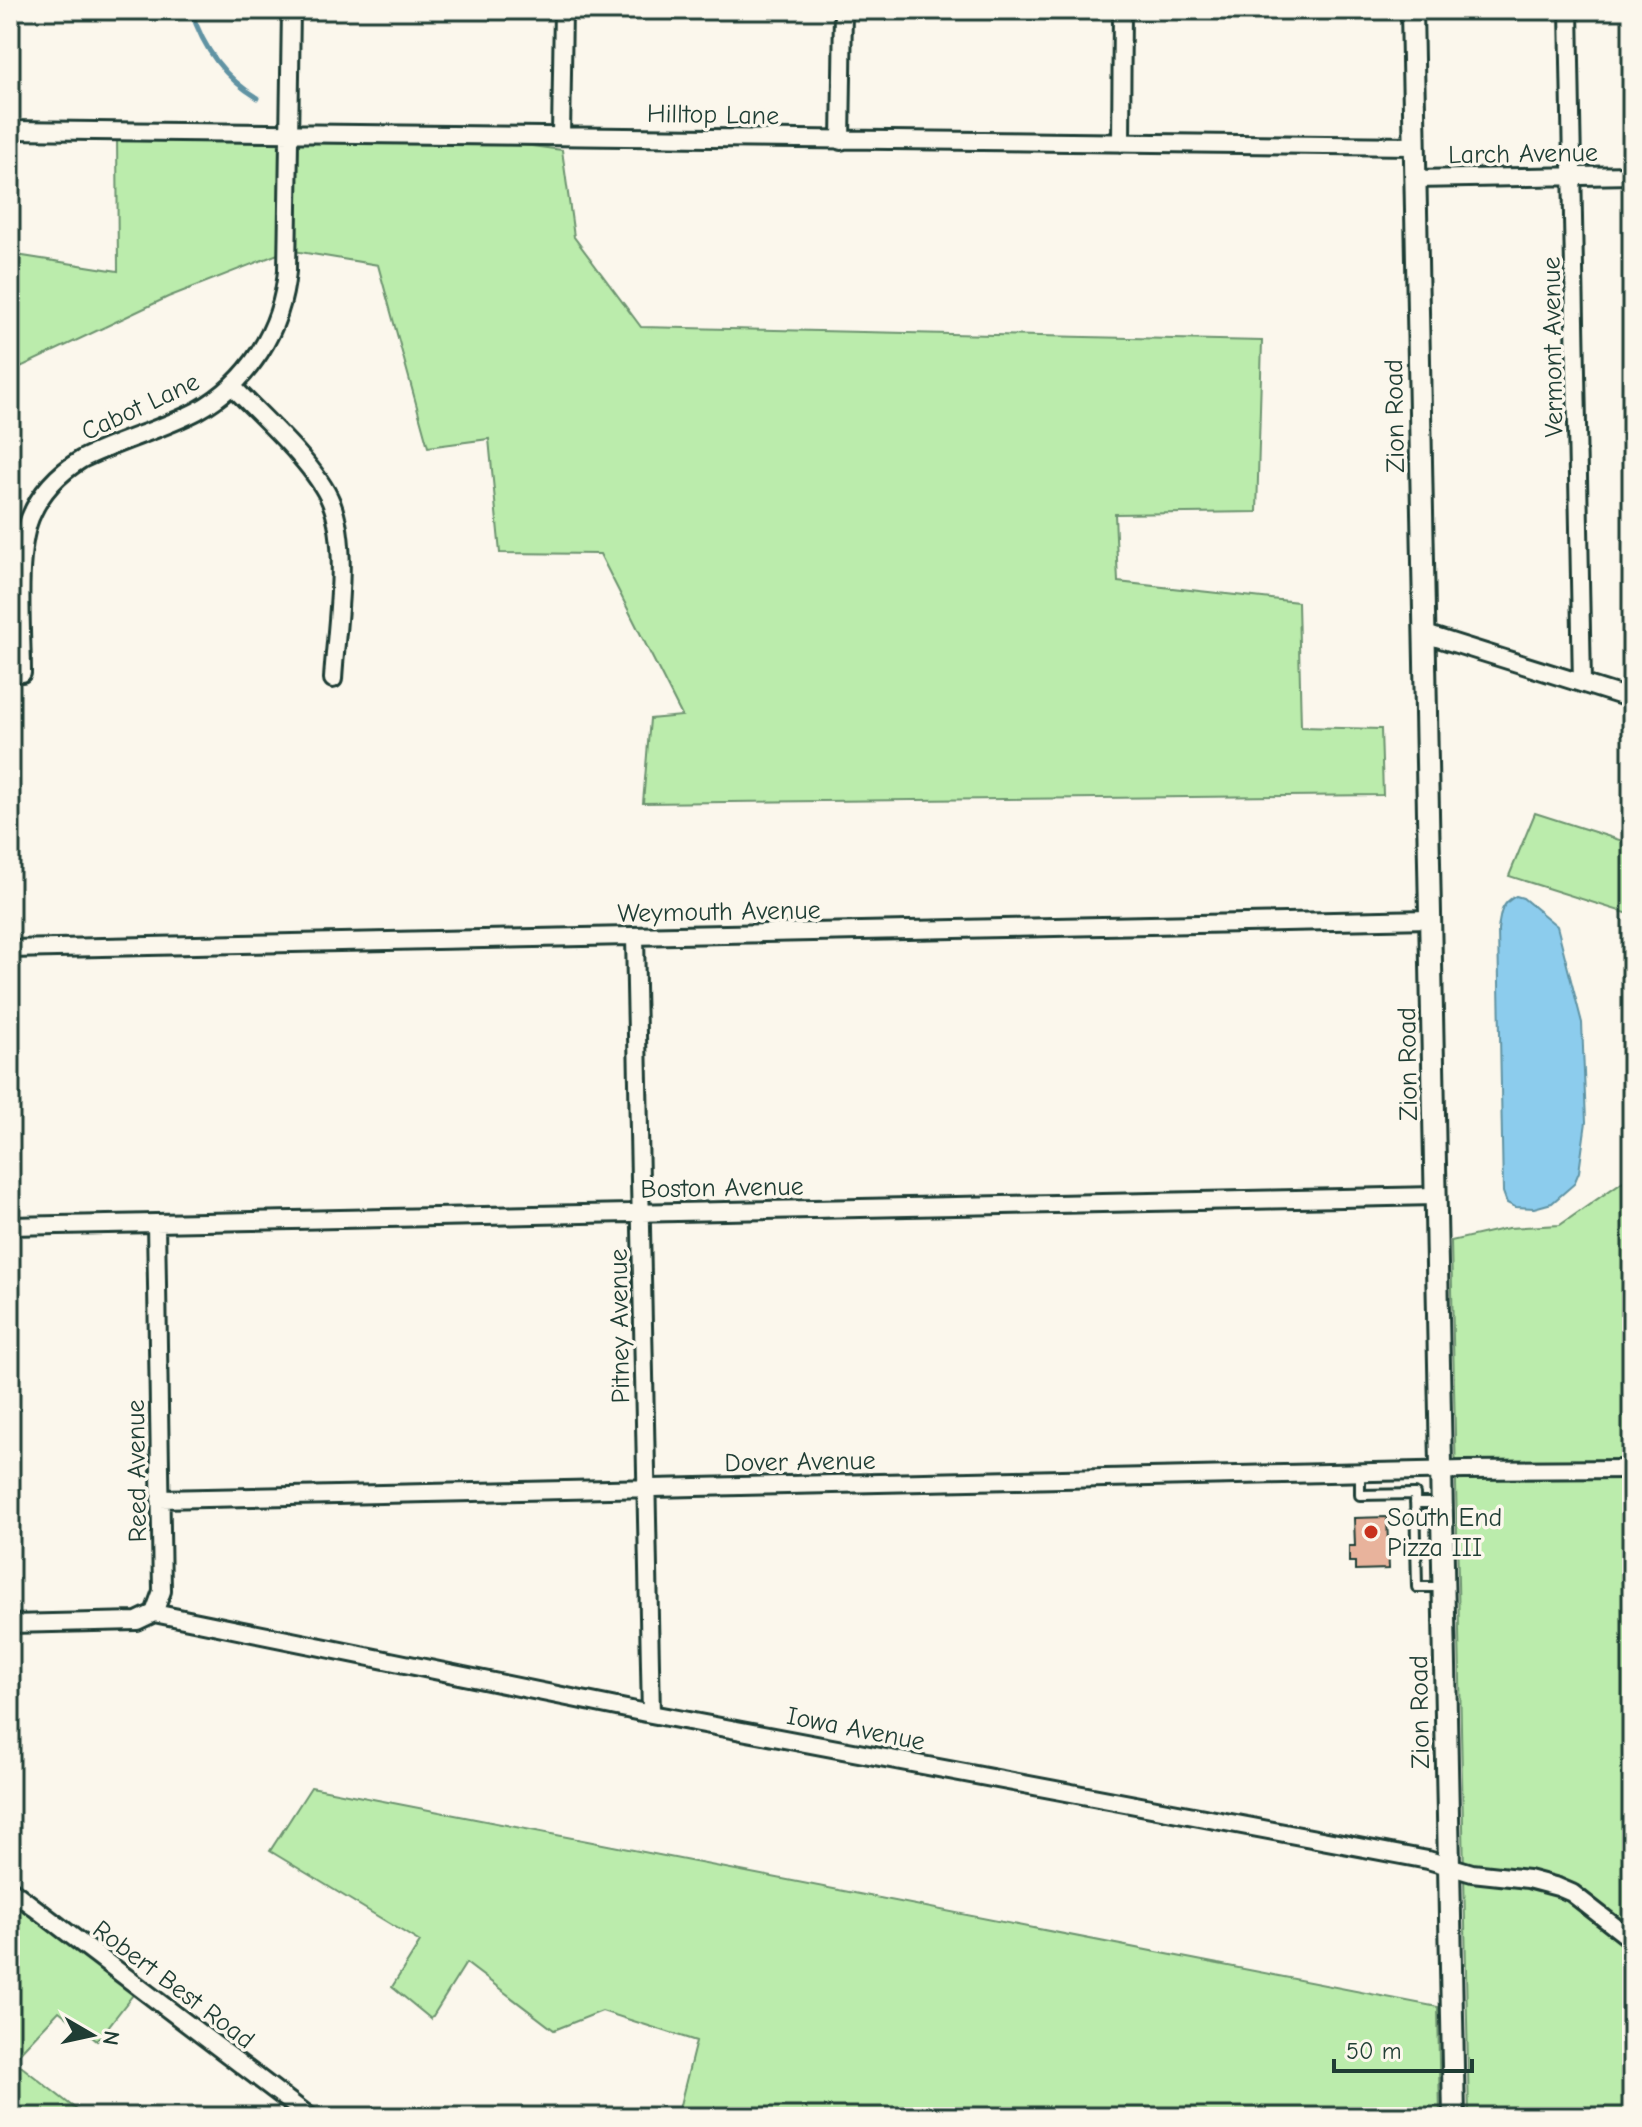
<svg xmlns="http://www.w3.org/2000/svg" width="1642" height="2127" font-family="'Comic Neue',sans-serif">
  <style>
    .green { fill: #bbecac; stroke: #6d9470; stroke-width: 2 }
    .water { fill: #8ccced; stroke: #6093a3; stroke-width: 2 }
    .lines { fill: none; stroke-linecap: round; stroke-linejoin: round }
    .stream { stroke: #6093a3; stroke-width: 5 }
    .building { fill: #e8b39c; stroke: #1f3d34; stroke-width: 2 }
    .service-casing { stroke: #1f3d34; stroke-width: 14 }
    .minor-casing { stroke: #1f3d34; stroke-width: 22 }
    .tertiary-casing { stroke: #1f3d34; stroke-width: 26 }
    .service { stroke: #fbf7ec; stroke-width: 8 }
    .minor { stroke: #fbf7ec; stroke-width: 16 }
    .tertiary { stroke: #fbf7ec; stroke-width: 20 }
    .poi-dot { fill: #c8321e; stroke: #fbf7ec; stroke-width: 3 }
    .labels { text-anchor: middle; stroke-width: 7; stroke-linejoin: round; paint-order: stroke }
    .street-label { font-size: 26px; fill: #1f3d34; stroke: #fbf7ec }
    .poi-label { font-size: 26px; fill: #1f3d34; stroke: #fbf7ec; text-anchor: start }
  </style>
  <rect width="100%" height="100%" fill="#fbf7ec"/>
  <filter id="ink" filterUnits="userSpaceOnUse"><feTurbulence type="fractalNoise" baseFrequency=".0125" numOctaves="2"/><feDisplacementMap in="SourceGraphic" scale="16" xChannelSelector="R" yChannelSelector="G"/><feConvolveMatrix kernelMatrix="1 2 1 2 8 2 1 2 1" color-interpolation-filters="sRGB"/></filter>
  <g filter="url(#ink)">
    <path class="green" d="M117 132 464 137 562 150 574 237 641 327 1262 341 1257 512 1115 514 1118 582 1298 602 1301 727 1381 729 1383 795 643 803 650 719 682 716 600 554 500 553 489 439 428 447 378 265 288 250 168 297 10 372V254L118 271Z
      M1535 813 1632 844V915L1509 876Z
      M1632 1175V2117H1469L1451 1241 1508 1228 1560 1225Z
      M311 1787 1438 2007 1440 2117H677L696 2041 602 2011 554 2030 466 1963 431 2019 392 1987 420 1942 270 1851Z
      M10 1891 139 1987 97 2041 59 2011 13 2060 86 2117H47L10 2110Z"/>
    <path class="water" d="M1516 896 1523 898 1557 926 1582 1023 1586 1122 1579 1172 1574 1184 1552 1203 1534 1208 1515 1207 1507 1203 1503 1192 1498 930C1500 914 1501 903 1516 896Z"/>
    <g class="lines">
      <path class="stream" d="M191 10C203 48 224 78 258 98"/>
    </g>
    <path class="building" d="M1387 1517 1389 1569 1355 1570V1562H1349V1546H1355L1354 1518Z"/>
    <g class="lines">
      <g class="service-casing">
        <path id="service" d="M1360 1473V1495L1415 1494 1417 1587H1442
          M1415 1503H1441"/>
      </g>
      <g class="minor-casing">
        <path id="minor" d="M1569 10 1582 683
          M10 130 1414 146
          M561 135 563 10
          M841 141 843 10
          M1121 143 1122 10
          M1415 179 1632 175
          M232 386C262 417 316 465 331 502 350 549 336 627 333 679
          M1425 634 1632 699
          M22 673C22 630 15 557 30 518 40 493 59 473 82 459 118 441 163 429 197 411 249 382 282 330 287 271L291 10
          M635 937 651 1714
          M10 949 1430 919
          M156 1223 162 1591 154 1613 651 1714 1428 1860 1472 1873 1528 1879 1558 1887 1572 1893 1632 1940
          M10 1226 1435 1196
          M160 1499 1464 1470 1632 1469
          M10 1624 137 1621 154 1613
          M10 1889 310 2117"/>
      </g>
      <g class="tertiary-casing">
        <path id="tertiary" d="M1412 10 1454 2117"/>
      </g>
      <use href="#service" class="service"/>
      <use href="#minor" class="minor"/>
      <use href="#tertiary" class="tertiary"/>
    </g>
  </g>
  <circle class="poi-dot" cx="1371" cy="1532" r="8"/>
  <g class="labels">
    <g class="street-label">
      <text transform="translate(713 114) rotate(1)" y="9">Hilltop Lane</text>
      <text transform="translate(1523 153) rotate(-1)" y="9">Larch Avenue</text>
      <text transform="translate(1552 347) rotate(-91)" y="9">Vermont Avenue</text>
      <text transform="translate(140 406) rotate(-25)" y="9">Cabot Lane</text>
      <text transform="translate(1394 416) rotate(-91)" y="9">Zion Road</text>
      <text transform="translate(719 911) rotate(-1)" y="9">Weymouth Avenue</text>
      <text transform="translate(1407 1064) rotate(-91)" y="9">Zion Road</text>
      <text transform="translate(722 1187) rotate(-1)" y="9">Boston Avenue</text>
      <text transform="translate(619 1326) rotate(-91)" y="9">Pitney Avenue</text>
      <text transform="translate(800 1461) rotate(-1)" y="9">Dover Avenue</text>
      <text transform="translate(136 1471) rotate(-91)" y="9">Reed Avenue</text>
      <text transform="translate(1419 1712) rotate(-91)" y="9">Zion Road</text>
      <text transform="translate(856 1728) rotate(11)" y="9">Iowa Avenue</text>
      <text transform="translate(174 1984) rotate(37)" y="9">Robert Best Road</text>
    </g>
    <g class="poi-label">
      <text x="1387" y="1526">South End<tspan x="1387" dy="30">Pizza III</tspan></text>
    </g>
  </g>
  <rect width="1642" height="2127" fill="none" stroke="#fbf7ec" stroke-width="40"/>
  <rect x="20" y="20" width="1602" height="2087" fill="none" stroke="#1f3d34" stroke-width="3" filter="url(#ink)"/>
  <g transform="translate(92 2035) rotate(99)" stroke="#fbf7ec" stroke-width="6" paint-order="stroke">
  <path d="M0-6L14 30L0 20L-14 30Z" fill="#1f3d34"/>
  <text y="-12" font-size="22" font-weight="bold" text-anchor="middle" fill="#1f3d34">N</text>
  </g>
  <path d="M1334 2059v12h138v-12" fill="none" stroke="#1f3d34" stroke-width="4"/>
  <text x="1346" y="2059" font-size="24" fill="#1f3d34" stroke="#fbf7ec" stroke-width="6" paint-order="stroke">50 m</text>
</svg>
